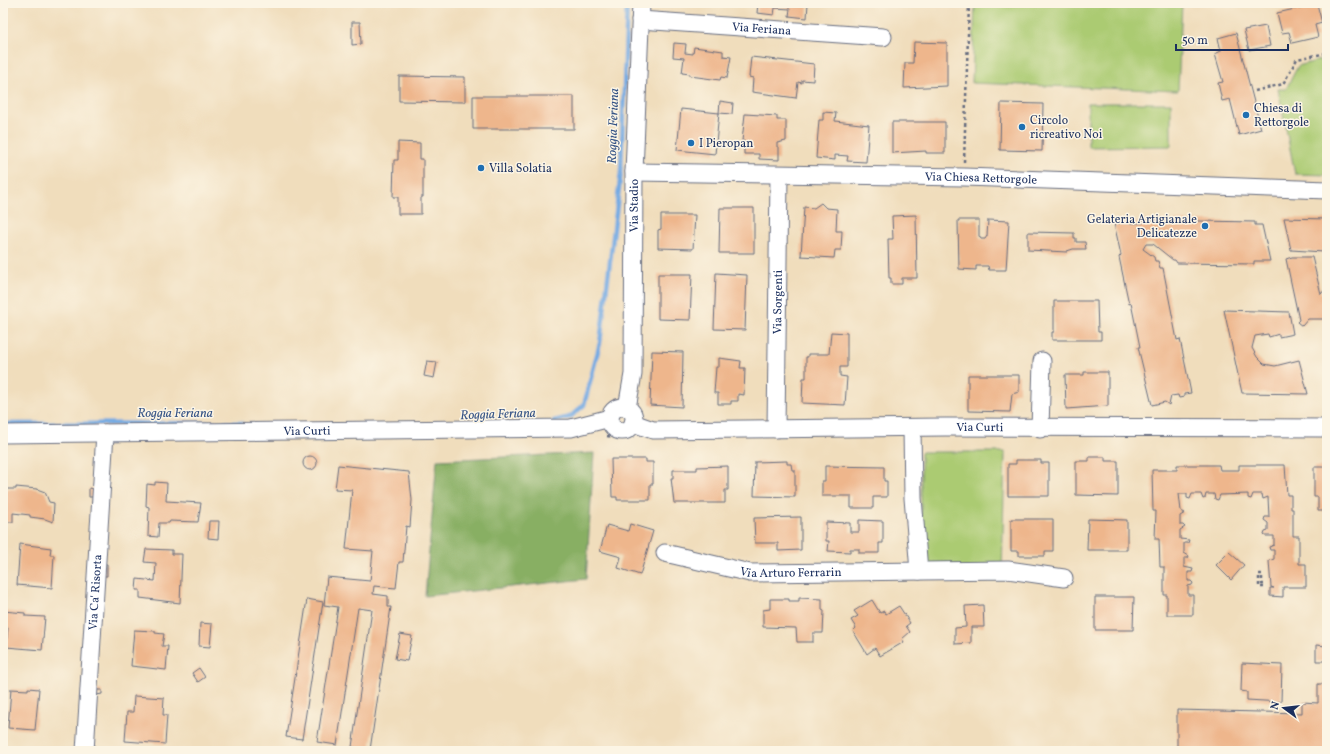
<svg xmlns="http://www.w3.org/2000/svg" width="1330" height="754" font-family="Vollkorn,serif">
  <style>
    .green { fill: #abcb72; stroke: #637d68 }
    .forest { fill: #88af64; stroke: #526f61 }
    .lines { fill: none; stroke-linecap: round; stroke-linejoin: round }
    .stream { stroke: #75aae3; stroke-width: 4.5 }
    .building { fill: #eeb68c }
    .minor-casing { stroke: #666c7f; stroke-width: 19 }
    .path { stroke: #666c7f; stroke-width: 2.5; stroke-dasharray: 3 3; stroke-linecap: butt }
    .minor { stroke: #fff; stroke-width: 17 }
    .poi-dot { fill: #1f6fb2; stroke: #fcf5e5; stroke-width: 1.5 }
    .labels { text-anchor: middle; stroke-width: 3; stroke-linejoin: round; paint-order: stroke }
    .street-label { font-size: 12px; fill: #1b2f5e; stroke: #fcf5e5 }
    .poi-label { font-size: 12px; fill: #1b2f5e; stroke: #fcf5e5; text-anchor: start }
    .water-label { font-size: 13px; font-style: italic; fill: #365486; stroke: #fcf5e5 }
  </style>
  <rect width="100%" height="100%" fill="#fcf5e5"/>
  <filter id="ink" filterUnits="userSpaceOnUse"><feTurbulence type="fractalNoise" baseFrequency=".025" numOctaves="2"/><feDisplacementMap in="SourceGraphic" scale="8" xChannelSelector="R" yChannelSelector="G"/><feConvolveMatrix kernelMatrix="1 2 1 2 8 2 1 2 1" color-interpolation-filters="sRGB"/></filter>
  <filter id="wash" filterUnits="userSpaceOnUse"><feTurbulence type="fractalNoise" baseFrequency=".012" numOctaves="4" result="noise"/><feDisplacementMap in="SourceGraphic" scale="16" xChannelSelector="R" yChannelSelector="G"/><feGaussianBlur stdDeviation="0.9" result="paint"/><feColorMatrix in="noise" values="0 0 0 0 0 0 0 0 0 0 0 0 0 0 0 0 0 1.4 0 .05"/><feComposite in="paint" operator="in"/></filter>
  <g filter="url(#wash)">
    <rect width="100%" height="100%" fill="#f0ddbc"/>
    <path class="green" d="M975 3H1182L1178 91 972 83Z
      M1327 58V175L1295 174 1278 89H1286L1298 66Z
      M1088 103H1171V146L1088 147Z
      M921 452H1005L1002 573 921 569Z"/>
    <path class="forest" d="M594 453 586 579 425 596 437 460Z"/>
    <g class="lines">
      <path class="stream" d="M554 421 570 417 584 405 600 343 621 172 627 3
        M3 424 241 423"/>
    </g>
    <g id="blocks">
      <path class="building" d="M758 3H808L807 18 789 16 790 9 775 8 774 15 757 13Z
        M1317 4 1322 23 1315 25 1318 37 1292 43 1289 32 1282 33 1277 13Z
        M352 22H360L361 44 352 45Z
        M1266 26 1270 46 1249 50 1244 30Z
        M1236 33 1261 129 1239 135 1230 99 1222 101 1218 83 1223 82 1215 54 1221 51 1218 38Z
        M914 42 947 43V86L904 88 905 63H913Z
        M674 43 686 44 685 53 693 54 694 47 723 51V56L731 57 727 78 721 77 720 80 690 76V74L682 73 684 58 673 57Z
        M751 57 814 64 813 81 802 80V83L798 82 796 98 752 92 753 78 749 77Z
        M399 76 465 77V102L399 101Z
        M473 96H574V129H473Z
        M720 101 733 103 732 114 719 113Z
        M1001 103 1043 104 1042 151 1000 150Z
        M681 109 719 113 715 154 677 150Z
        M823 112 836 113 835 121 869 125 866 162 847 161 848 156 835 155V160L816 158 819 120H823Z
        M745 114 777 116V120H786V141L777 143V147H779V160L759 159V154H744V141H742Z
        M892 122H945V153H926V151L892 153Z
        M398 142 420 143V159H423V197H421V214H398V197H393L394 160H398Z
        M821 203 826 208 837 209 836 231H842L841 250H835L834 258 801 256 804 207 814 208Z
        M720 208H754V253H719Z
        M661 215H695L693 249 658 248V230L661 229Z
        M916 215 917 278H902V284H891V278H889L888 239H893L892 216Z
        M1284 218 1327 219V248H1324V252L1291 250Z
        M958 220H979V236L981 239H985L987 236 988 220 1009 221 1006 270H989L988 266H976V270L959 269Z
        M1144 220 1255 222V225H1262L1270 261H1254V264L1177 263 1175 260H1173L1153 244H1146L1143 249 1154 257 1155 261H1158L1160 268H1163L1177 340 1180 339 1191 393 1184 394V397L1179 398 1178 395 1171 396 1169 405 1165 402 1152 405 1138 347H1140L1131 303 1129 304 1119 257 1121 255 1114 223H1143Z
        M1028 232 1074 233V238H1076V242H1085L1086 249H1073L1067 251V252L1028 250Z
        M1292 257H1312L1321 294 1327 287V319H1308L1302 326 1297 322 1299 320 1286 259Z
        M716 273 747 275 745 330 714 329Z
        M658 274H692L690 320 658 319Z
        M1054 301H1097L1098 332H1101V340H1052V332H1054Z
        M1224 310 1289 312 1293 334 1279 337V334L1269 337 1268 334 1255 336 1252 348 1257 357 1264 364 1275 366 1299 360 1308 394 1242 393Z
        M831 332 847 333V367H840V376L847 377 845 405 802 403 803 378H806V357H808V354H829Z
        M652 351 683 352 682 407 650 405Z
        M719 358 741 361 740 368H745L744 395 738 394V401H731V404H718V393H714L716 367H719Z
        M427 361 437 362 434 378 424 376Z
        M1084 372H1108V406L1066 409 1065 375H1084Z
        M968 375H1019V392L1012 394 1010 412 968 411Z
        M303 463a7 7 0 1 1 14 0a7 7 0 1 1-14 0Z
        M1089 457H1105V461H1118V496L1076 495V461H1089Z
        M611 459H646V462H653V484H650V500H617V497H612Z
        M1016 460H1041V463H1049V496H1008V464H1016Z
        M787 461V464H791L792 470H795V497L754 496 755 462Z
        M338 465 409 472 412 500 410 527 406 526 403 562H399L396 588 374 586 373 594 388 596V607H391L370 750 352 747 372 610 358 608 337 745 317 742 338 607 324 605 327 577 370 581 373 551 346 549 352 490 335 489Z
        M1177 465H1219L1220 470H1239V465H1285L1287 495H1291V509H1293V536H1299V564H1306V587H1283V597L1270 596V588H1274L1271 587 1269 561 1274 559V550H1270L1269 547 1274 545V536H1265L1264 535 1265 532 1268 531V523L1264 520 1265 517H1269L1268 497 1263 499 1262 494H1253L1251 499 1248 498V494L1220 495 1218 500 1215 499 1214 494H1206L1205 498 1203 499 1201 494H1192L1190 499 1187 498V494H1179L1181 511 1185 513 1180 516V525H1183L1185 527 1180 530V539L1189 540 1188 543H1184V553L1189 556 1188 558H1184V567L1193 569 1192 572H1188V581H1191L1193 583 1192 585 1188 586V595H1193V615H1167V595H1164V567H1160L1159 539H1155L1156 511H1153L1152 470H1177Z
        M728 466V490H725V503H674L671 478H673V470H697V467Z
        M825 466 884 467V481H887V497H873V508H851V496H822V481H825Z
        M1314 467H1327V511H1318V497H1314Z
        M155 482 167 483 166 501 201 503 198 522 170 521 169 523H159L158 537 148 536 149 507 146 506 147 484 155 485Z
        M16 487 37 489 45 492 49 502 54 503 53 522 45 519 30 517V515L13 513V522H3V489H16Z
        M89 488 93 489V497H89Z
        M801 517V550L778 551V543H755L754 518Z
        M1011 519H1053V551H1045V556H1019V551H1011Z
        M1088 519 1127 520V550H1087Z
        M859 520 883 521V543H879V553H859V549H850V552L828 551 829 541H826V522L850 523V532H859Z
        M209 521H219L218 539 208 538Z
        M630 524 653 531 640 575 618 568 621 557 600 551 607 525 628 531Z
        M20 544 51 548 50 555H54L52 588 17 585Z
        M146 549 172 550V554H182L180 603 140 598V590H136L137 579 155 581 156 563 144 562Z
        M1229 552 1244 565 1231 580 1216 565Z
        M104 564H107V576H103Z
        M1095 597H1134L1133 630H1095Z
        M799 598 822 599V610L824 611 823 633H813V642H797L796 628 763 627V610L770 609V599H789V601H799Z
        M307 599 323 602 302 739 286 737Z
        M872 600 880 613 884 611 886 614 899 606 910 623 906 626 910 632 902 639 904 642 880 656 875 648 867 654 853 631 856 628 851 620 858 616 854 611Z
        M983 605 984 627H971V643L955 644V628L966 627 965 606Z
        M3 611 25 613V616L45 617 42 650 6 647 8 628 3 627Z
        M200 623 212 624 210 647 199 646Z
        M134 630 155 631V633L164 634 162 646H168L166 670 131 666Z
        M400 634 412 636 407 661 395 659Z
        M1316 645 1327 646V661H1316Z
        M1242 663 1282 665 1281 702 1247 700V692L1241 691Z
        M199 668 205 677 198 682 192 673Z
        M1318 684H1327V751H1177V710L1302 713V702L1318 703Z
        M28 688 39 689 35 730 8 728 11 689 28 690Z
        M97 690H102V694L97 695Z
        M134 696 164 698 163 715H167L165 744 125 741 127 712H133Z"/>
    </g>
  </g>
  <g filter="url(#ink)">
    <use href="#blocks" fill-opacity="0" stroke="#666c7f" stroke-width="1"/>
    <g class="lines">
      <g class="minor-casing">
        <g id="minor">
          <path id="s1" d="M640 20 883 37"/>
          <path id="s2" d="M634 172 964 177 1327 190"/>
          <circle cx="622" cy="419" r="12"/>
          <path id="s3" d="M627 408 633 374 634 172 641 3"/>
          <path id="s4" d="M633 423 653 430 945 427 1327 428"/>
          <path d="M912 428 913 498 919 571"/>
          <path id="s5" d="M776 429 779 175"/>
          <path d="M1040 429 1042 361"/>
          <path id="s6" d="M3 434 571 428 610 418"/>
          <path id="s7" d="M665 553 750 573 1008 570 1064 578"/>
          <path id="s8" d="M85 751 105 433"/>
        </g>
      </g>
      <path class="path" d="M1255 91 1283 84 1297 59 1327 53
        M964 162 969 3
        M624 434 622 438 629 439
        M607 436 622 438
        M1259 574H1262V584H1264V587H1259Z"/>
      <use href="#minor" class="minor"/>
    </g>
  </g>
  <g class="poi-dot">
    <circle cx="1246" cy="115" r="4"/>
    <circle cx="1022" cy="127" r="4"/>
    <circle cx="691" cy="143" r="4"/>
    <circle cx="481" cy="168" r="4"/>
    <circle cx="1205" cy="226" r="4"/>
  </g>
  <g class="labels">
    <g class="street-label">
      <text dy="4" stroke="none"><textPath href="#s1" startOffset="122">Via Feriana</textPath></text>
      <text dy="4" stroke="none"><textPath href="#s2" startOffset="347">Via Chiesa Rettorgole</textPath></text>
      <text dy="4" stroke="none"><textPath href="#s3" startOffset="203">Via Stadio</textPath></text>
      <text dy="4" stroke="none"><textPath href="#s5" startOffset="127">Via Sorgenti</textPath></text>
      <text dy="4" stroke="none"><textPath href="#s4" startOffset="348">Via Curti</textPath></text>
      <text dy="4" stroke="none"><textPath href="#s6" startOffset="304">Via Curti</textPath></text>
      <text dy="4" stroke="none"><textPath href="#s7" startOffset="128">Via Arturo Ferrarin</textPath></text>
      <text dy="4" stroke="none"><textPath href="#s8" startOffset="159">Via Ca' Risorta</textPath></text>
    </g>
    <g class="poi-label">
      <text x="1254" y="112">Chiesa di<tspan x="1254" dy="14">Rettorgole</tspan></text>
      <text x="1030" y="124">Circolo<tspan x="1030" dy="14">ricreativo Noi</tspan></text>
      <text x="699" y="147">I Pieropan</text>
      <text x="489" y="172">Villa Solatia</text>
      <text x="1197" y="223" text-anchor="end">Gelateria Artigianale<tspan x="1197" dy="14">Delicatezze</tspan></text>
    </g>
    <g class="water-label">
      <text transform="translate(612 126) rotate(-88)" y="5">Roggia Feriana</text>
      <text x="175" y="417">Roggia Feriana</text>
      <text transform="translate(498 413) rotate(-2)" y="5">Roggia Feriana</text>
    </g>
  </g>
  <rect width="1330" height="754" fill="none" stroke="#fcf5e5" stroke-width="16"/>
  <g transform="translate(1284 708) rotate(285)" stroke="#fcf5e5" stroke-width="3" paint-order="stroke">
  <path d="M0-3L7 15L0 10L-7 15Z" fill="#1b2f5e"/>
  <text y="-6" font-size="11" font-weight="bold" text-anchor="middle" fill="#1b2f5e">N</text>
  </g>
  <path d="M1176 44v6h112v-6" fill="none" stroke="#1b2f5e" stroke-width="2"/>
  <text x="1182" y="44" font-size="12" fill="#1b2f5e" stroke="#fcf5e5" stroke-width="3" paint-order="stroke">50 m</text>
</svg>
